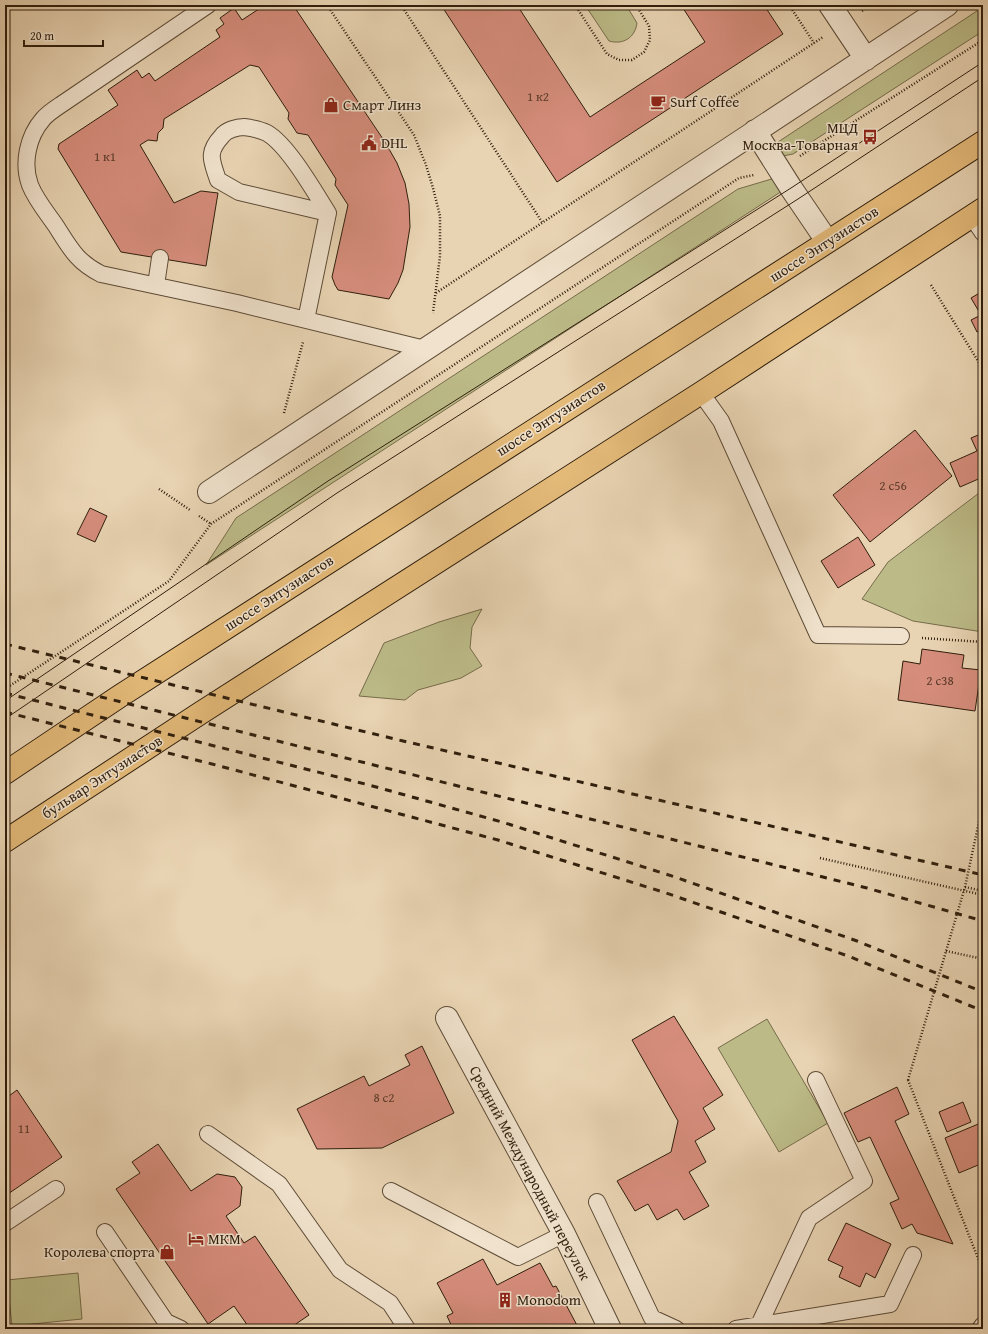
<svg xmlns="http://www.w3.org/2000/svg" width="988" height="1334" font-family="'Gentium Book Plus',serif">
  <style>
    .green { fill: #bcbb88; stroke: #766c4a }
    .building { fill: #d68d7c; stroke: #2f1e0c }
    .lines { fill: none; stroke-linecap: round; stroke-linejoin: round }
    .service-casing { stroke: #5d4b36; stroke-width: 18 }
    .minor-casing { stroke: #5d4b36; stroke-width: 24 }
    .primary-casing { stroke: #2f1e0c; stroke-width: 24 }
    .path { stroke: #2f1e0c; stroke-width: 2.5; stroke-dasharray: 1 2; stroke-linecap: butt }
    .service { stroke: #f0e2cd; stroke-width: 16 }
    .minor { stroke: #f0e2cd; stroke-width: 22 }
    .primary { stroke: #e4ba79; stroke-width: 22 }
    .tram { stroke: #2f1e0c; stroke-width: 1 }
    .rail { stroke: #2f1e0c; stroke-width: 3; stroke-dasharray: 7 7; stroke-linecap: butt }
    .path-bridge { stroke: #2f1e0c; stroke-width: 2.5; stroke-dasharray: 1 2; stroke-linecap: butt }
    .labels { text-anchor: middle; stroke-width: 3; stroke-linejoin: round; paint-order: stroke }
    .number-label { font-size: 13px; fill: #593a28 }
    .poi-label { font-size: 15px; fill: #2f1e0c; stroke: #f0e2cd; text-anchor: start }
    .street-label { font-size: 15px; fill: #2f1e0c; stroke: #f0e2cd }
  </style>
  <rect width="100%" height="100%" fill="#e8d3b2"/>
  <filter id="stains"><feTurbulence type="fractalNoise" baseFrequency=".005" numOctaves="4"/><feColorMatrix values="0 0 0 0 .2 0 0 0 0 .09 0 0 0 0 .02 0 0 0 .5 -.17"/></filter>
  <radialGradient id="worn" r=".72"><stop offset=".6" stop-color="#630" stop-opacity="0"/><stop offset="1" stop-color="#630" stop-opacity=".3"/></radialGradient>
  <path class="green" d="M585 5H626L637 23C635 38 623 45 609 41Z
    M983 7V31L793 154 783 156 778 142Z
    M775 178 782 191 206 565 236 518 738 189Z
    M983 490V632L913 621 862 599 888 562Z
    M482 609 472 627 470 648 482 666 461 678 418 690 405 700 359 696 384 643 439 622Z
    M767 1019 828 1123 779 1152 718 1048Z
    M78 1273 82 1319 12 1326 7 1280Z"/>
  <path class="building" d="M265 5H293L385 142 397 163 405 183 409 204 410 227 403 270 398 283 389 299 338 290 335 285 332 277 348 205 335 185 336 179 308 135 297 133 288 119 289 113 259 67 250 65 164 119 163 128 158 133 157 141 148 140 140 145 174 203 201 191 218 193 206 266 121 252 58 149 59 144 118 105 108 90 137 70 142 78 149 73 155 81 220 37 216 30 224 24 220 18 234 8 242 20Z
    M441 5H517L590 117 705 42 681 5H764L783 34 557 182Z
    M983 291V329L977 332 971 320 981 315 971 298Z
    M915 430 952 476 870 542 833 495Z
    M983 433V477L960 487 950 463 977 451 971 438Z
    M90 508 107 516 95 542 77 534Z
    M858 537 875 565 838 588 821 561Z
    M922 649 964 655 962 668 981 670 975 711 898 700 903 661 920 664Z
    M674 1016 723 1095 703 1108 715 1129 695 1141 706 1162 689 1172 709 1206 684 1220 677 1209 657 1220 648 1204 635 1211 617 1181 671 1152 678 1121 632 1040Z
    M422 1046 454 1113 382 1148 317 1149 297 1109 364 1076 369 1086 410 1065 405 1055Z
    M897 1087 909 1114 895 1121 953 1244 917 1233 912 1224 902 1229 890 1203 899 1199 870 1137 858 1142 844 1113Z
    M17 1090 62 1157 5 1196V1099Z
    M963 1102 971 1122 947 1132 939 1112Z
    M983 1122V1163L959 1173 945 1138Z
    M158 1144 191 1191 217 1174 235 1177 242 1187 240 1206 226 1216 244 1243 255 1236 309 1315 290 1328 291 1329H250L234 1306 208 1324 116 1189 140 1173 132 1162Z
    M846 1223 891 1244 875 1278 866 1273 860 1287 839 1277 843 1267 828 1260Z
    M483 1259 497 1285 540 1263 553 1287 556 1286 579 1329H453L447 1316 453 1313 437 1283Z"/>
  <g class="lines">
    <g class="service-casing">
      <path id="service" d="M208 5 62 104C56 108 48 113 43 119 28 136 22 163 30 185 36 200 47 213 56 226 70 248 77 262 101 274L237 303 425 349
        M972 217 983 233
        M156 285 160 258
        M306 320 328 213 239 192 218 180C212 161 206 153 222 136 226 130 237 127 244 127 252 128 259 129 267 133 288 145 314 191 328 213
        M701 393 721 421 818 635 901 636
        M208 1134 279 1184 340 1270 390 1303 407 1329
        M391 1191 518 1257 564 1234
        M597 1202 652 1318 676 1329
        M5 1223 56 1189
        M105 1232 166 1322 181 1329
        M759 1325 809 1218 864 1181 816 1080
        M736 1329 890 1304 913 1255
        M980 1329 983 1325"/>
    </g>
    <g class="minor-casing">
      <path id="minor" d="M830 5 866 59
        M755 131 791 188 827 241
        M209 492 947 5
        M447 1018 564 1234 610 1329"/>
    </g>
    <g class="primary-casing">
      <path id="primary" d="M5 773 120 696 983 142
        M5 841 199 714 701 393 983 209"/>
    </g>
    <path class="path" d="M327 5 414 135 426 165 433 188 440 216V256L433 313
      M401 5 542 222
      M575 5 607 54 619 60H632L644 52 650 40 649 26 636 5
      M789 5 814 43
      M862 11 871 5
      M800 156 983 40
      M931 285 983 369
      M436 293 823 37
      M284 413 303 342
      M159 489 190 510
      M199 516 211 524
      M922 638 983 642
      M5 689 169 581 211 524 739 178 754 175
      M820 858 983 895
      M965 887 983 891
      M946 951 983 959
      M908 1080 983 1271"/>
    <use href="#service" class="service"/>
    <use href="#minor" class="minor"/>
    <use href="#primary" class="primary"/>
    <path class="tram" d="M5 701 328 481 791 188 983 62
      M5 719 337 493 798 199 983 77"/>
    <path class="rail" d="M5 644 403 741 983 875
      M5 673 867 888 983 921
      M5 693 369 785 502 822 675 877 857 941 983 992
      M5 712 212 764 498 840 666 893 848 956 983 1011"/>
    <path class="path-bridge" d="M908 1080 965 887 983 803"/>
  </g>
  <defs>
    <g id="cafe-bare" transform="scale(1.2)"><path d="M-5.5-4.5H6V0H3Q3 3.5 0 3.5H-2.5Q-5.5 3.5-5.5 0ZM3-3.2v2h1.7v-2ZM-6 4.5H4V6H-6Z" fill="#8f2418" stroke="#f0e2cd" stroke-width="2.5" paint-order="stroke"/></g>
    <g id="shop-bare" transform="scale(1.2)"><path d="M-5-2.5h2.3a2.7 3.5 0 0 1 5.4 0H5L5.5 6h-11ZM-1.5-2.5h3a1.5 2.3 0 0 0-3 0Z" fill="#8f2418" stroke="#f0e2cd" stroke-width="2.5" paint-order="stroke"/></g>
    <g id="bus-bare" transform="scale(1.2)"><path d="M-5-6H5V4H4V6H2V4H-2V6H-4V4H-5ZM-3.5-4V0h7V-4ZM-3.5 1.2v1.5H-2V1.2ZM2 1.2v1.5H3.5V1.2Z" fill="#8f2418" stroke="#f0e2cd" stroke-width="2.5" paint-order="stroke"/></g>
    <g id="civic-bare" transform="scale(1.2)"><path d="M-.6-6.5H3V-4.5H.6V-3L4-1V1h2V6H-6V1h2V-1L-.6-3ZM-1.2 2.5V6h2.4V2.5Z" fill="#8f2418" stroke="#f0e2cd" stroke-width="2.5" paint-order="stroke"/></g>
    <g id="hotel-bare" transform="scale(1.2)"><path d="M-6-4.5h1.5V1H6V5H4.5V3h-9V5H-6ZM-4 0a1.8 1.8 0 1 1 3.6 0ZM.5 0V-2.5h3Q6-2.5 6 0Z" fill="#8f2418" stroke="#f0e2cd" stroke-width="2.5" paint-order="stroke"/></g>
    <g id="building-bare" transform="scale(1.2)"><path d="M-4-6H4V6H1V3H-1V6H-4ZM-2.5-4.3h1.7v1.8h-1.7ZM.8-4.3h1.7v1.8H.8ZM-2.5-1h1.7V.8h-1.7ZM.8-1h1.7V.8H.8Z" fill="#8f2418" stroke="#f0e2cd" stroke-width="2.5" paint-order="stroke"/></g>
  </defs>
  <g fill-rule="evenodd">
    <use href="#cafe-bare" x="658" y="102"/>
    <use href="#shop-bare" x="331" y="105"/>
    <use href="#bus-bare" x="870" y="137"/>
    <use href="#civic-bare" x="369" y="143"/>
    <use href="#hotel-bare" x="196" y="1239"/>
    <use href="#shop-bare" x="167" y="1252"/>
    <use href="#building-bare" x="505" y="1300"/>
  </g>
  <g class="labels">
    <g class="number-label">
      <text x="538" y="101">1 к2</text>
      <text x="105" y="161">1 к1</text>
      <text x="893" y="490">2 с56</text>
      <text x="940" y="685">2 с38</text>
      <text x="384" y="1102">8 с2</text>
      <text x="24" y="1133">11</text>
    </g>
    <g class="poi-label">
      <text x="670" y="107">Surf Coffee</text>
      <text x="343" y="110">Смарт Линз</text>
      <text x="858" y="133" text-anchor="end">МЦД<tspan x="858" dy="17">Москва-Товарная</tspan></text>
      <text x="381" y="148">DHL</text>
      <text x="208" y="1244">МКМ</text>
      <text x="155" y="1257" text-anchor="end">Королева спорта</text>
      <text x="517" y="1305">Monodom</text>
    </g>
    <g class="street-label">
      <text transform="translate(824 244) rotate(-33)" y="5">шоссе Энтузиастов</text>
      <text transform="translate(551 418) rotate(-33)" y="5">шоссе Энтузиастов</text>
      <text transform="translate(279 593) rotate(-33)" y="5">шоссе Энтузиастов</text>
      <text transform="translate(102 777) rotate(-33)" y="5">бульвар Энтузиастов</text>
      <text transform="translate(530 1173) rotate(62)" y="5">Средний Международный переулок</text>
    </g>
  </g>
  <rect width="988" height="1334" fill="none" stroke="#e8d3b2" stroke-width="20"/>
  <rect x="6" y="6" width="976" height="1322" fill="none" stroke="#2f1e0c" stroke-width="2"/>
  <rect x="10" y="10" width="968" height="1314" fill="none" stroke="#2f1e0c"/>
  <path d="M24 40v6h79v-6" fill="none" stroke="#2f1e0c" stroke-width="2"/>
  <text x="30" y="40" font-size="12" fill="#2f1e0c" stroke="#f0e2cd" stroke-width="3" paint-order="stroke">20 m</text>
  <rect width="100%" height="100%" filter="url(#stains)"/>
  <rect width="100%" height="100%" fill="url(#worn)"/>
</svg>
